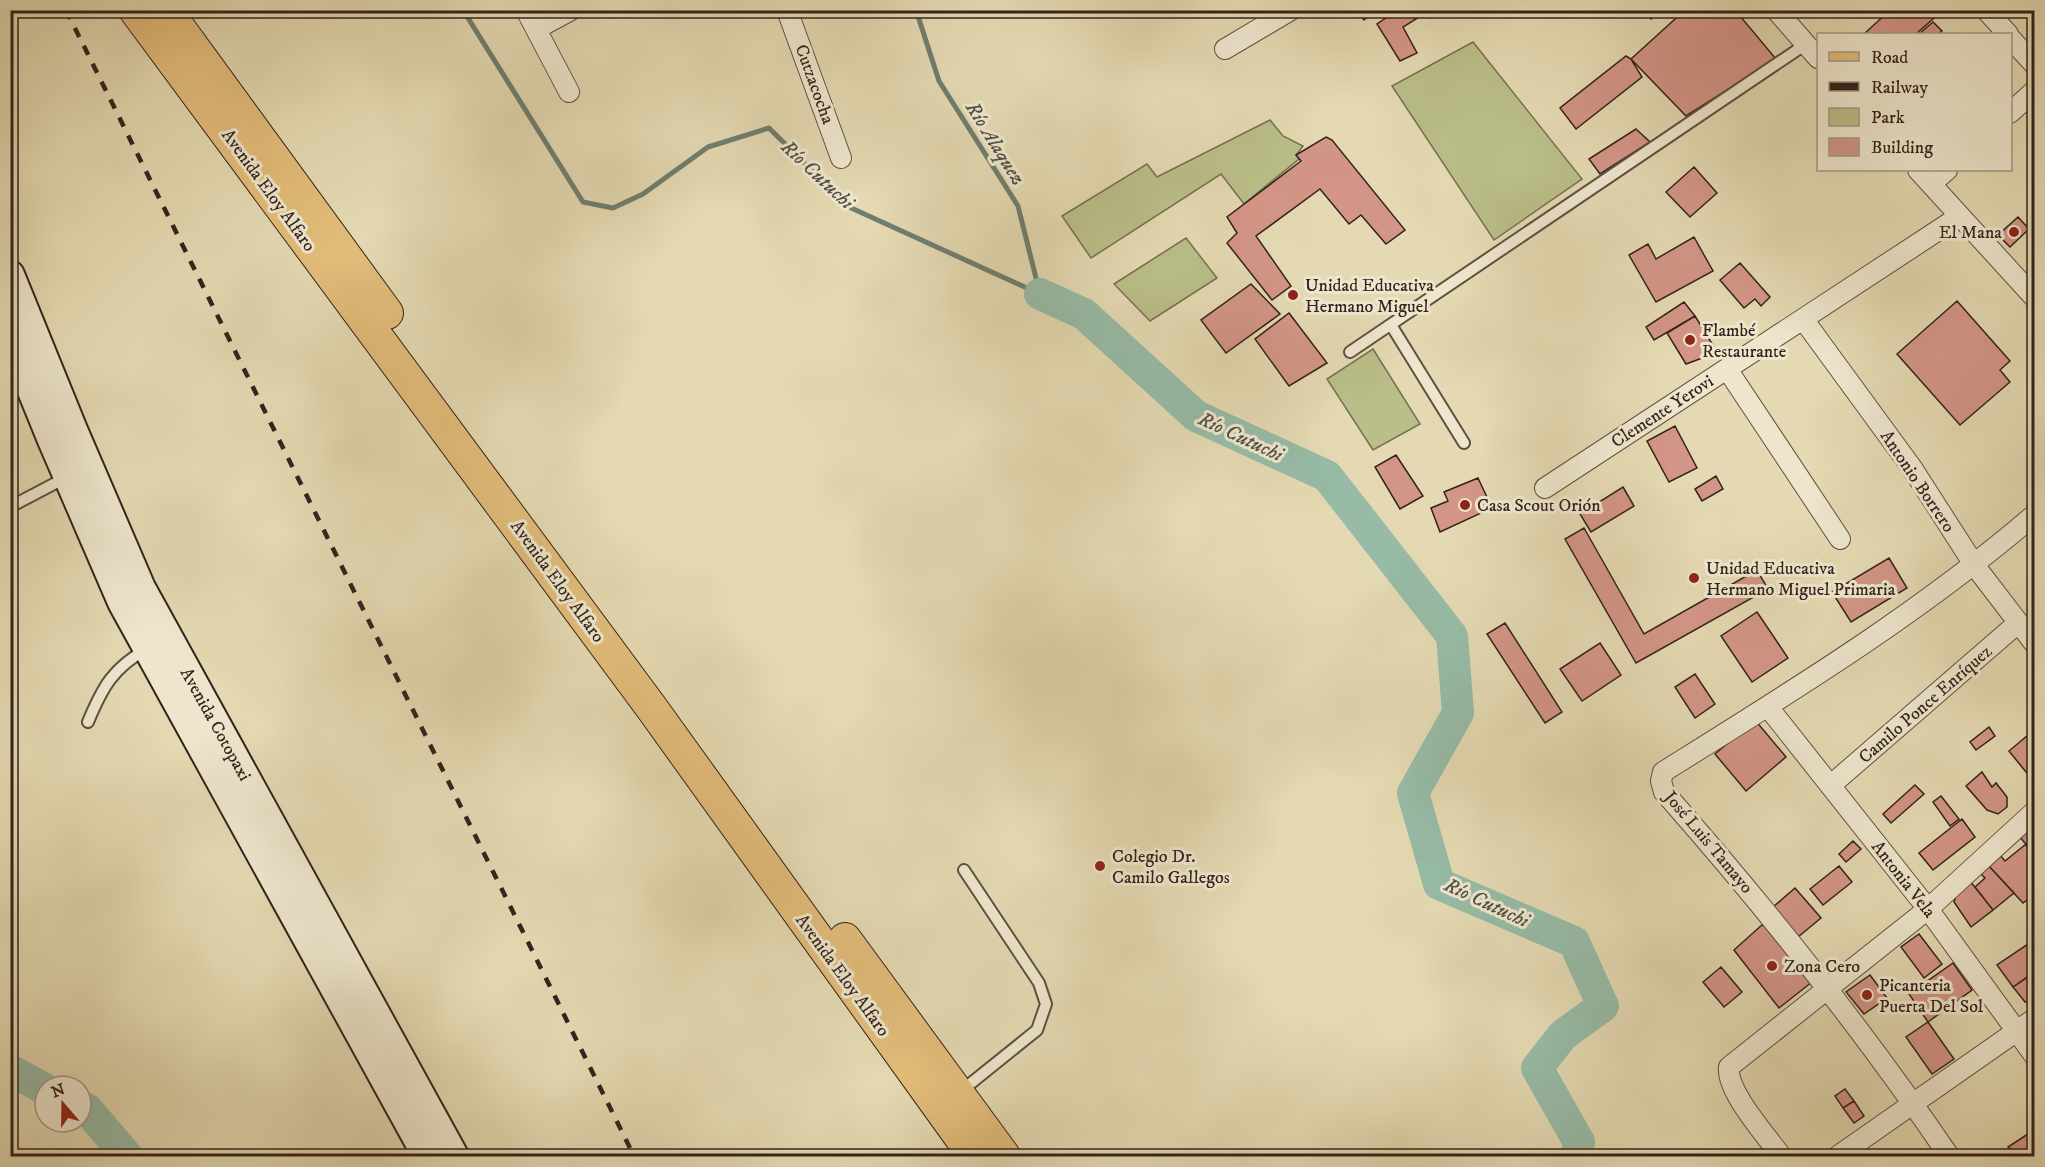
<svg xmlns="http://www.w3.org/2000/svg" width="2045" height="1167" font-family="'IM FELL DW Pica',serif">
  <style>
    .green { fill: #babe88; stroke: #767052; stroke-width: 1.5 }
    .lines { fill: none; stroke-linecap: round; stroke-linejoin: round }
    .stream { stroke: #6f7e6f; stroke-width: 5 }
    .river { stroke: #97bba6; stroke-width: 32 }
    .building { fill: #d39587; stroke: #33221c; stroke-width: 1.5 }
    .service-casing { stroke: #5f5042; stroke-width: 14 }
    .minor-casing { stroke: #5f5042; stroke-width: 22 }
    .secondary-casing { stroke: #33221c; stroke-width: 32 }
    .primary-casing { stroke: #33221c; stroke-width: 34 }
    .service { stroke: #ede6cd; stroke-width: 10 }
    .minor { stroke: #ede6cd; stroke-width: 20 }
    .secondary { stroke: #ede6cd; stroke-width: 28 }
    .primary { stroke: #e2bc79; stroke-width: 32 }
    .rail { stroke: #33221c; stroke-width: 4.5; stroke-dasharray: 10 10; stroke-linecap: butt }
    .poi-dot { fill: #8f2418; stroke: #ede6cd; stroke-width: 2 }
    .labels { text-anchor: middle; stroke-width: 6; stroke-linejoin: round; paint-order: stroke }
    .street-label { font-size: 18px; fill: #33221c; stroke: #ede6cd }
    .poi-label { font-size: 18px; fill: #33221c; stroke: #ede6cd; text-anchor: start }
    .water-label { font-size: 20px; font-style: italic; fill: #515045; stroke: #ede6cd }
  </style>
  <rect width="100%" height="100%" fill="#e4d9b2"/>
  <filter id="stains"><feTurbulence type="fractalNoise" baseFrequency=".00333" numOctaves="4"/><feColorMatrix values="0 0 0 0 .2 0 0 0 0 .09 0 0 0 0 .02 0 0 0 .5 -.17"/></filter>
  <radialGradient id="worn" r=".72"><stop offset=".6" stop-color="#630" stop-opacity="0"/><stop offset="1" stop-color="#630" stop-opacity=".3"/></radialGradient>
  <path class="green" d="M1473 42 1582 179 1494 240 1392 86Z
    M1270 120 1283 136 1303 146 1296 155 1299 159 1244 204 1221 174 1091 258 1062 216 1147 164 1157 177Z
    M1186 238 1217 278 1150 321 1114 284Z
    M1373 349 1420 424 1373 450 1327 379Z"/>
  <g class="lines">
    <path class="stream" d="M463 10 583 202 613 208 643 194 708 147 769 128 849 207 1040 294
      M916 10 939 81 1018 206 1040 294"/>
    <path class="river" d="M1040 294 1084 314 1196 416 1327 476 1452 636 1458 713 1413 793 1439 884 1574 942 1603 1006 1563 1035 1537 1068 1579 1142 1577 1156
      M10 1070 45 1089
      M81 1107 87 1109 127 1156"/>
  </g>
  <path class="building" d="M1356 10H1376L1364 20Z
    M1398 10H1444L1431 18 1427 12 1403 27 1417 53 1400 61 1377 24Z
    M1645 10H1661L1651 19Z
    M1685 10H1735L1776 59 1686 116 1631 59Z
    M1885 10H1943L1916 34H1864L1887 13Z
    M1933 22 1942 31 1938 34H1919Z
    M1626 56 1631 59 1642 77 1576 129 1560 108Z
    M1636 129 1650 142 1600 174 1589 159Z
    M1326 137 1332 140 1405 230 1386 244 1361 215 1349 224 1320 189 1256 236 1291 286 1272 300 1227 243 1237 233 1227 217 1301 161 1296 155Z
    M1694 167 1717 193 1690 217 1666 192Z
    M2018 217 2029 229 2010 247 1998 235Z
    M1694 237 1713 271 1656 302 1629 255 1648 244 1656 259Z
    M1740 263 1770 297 1761 306 1755 299 1744 308 1720 280Z
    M1251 284 1280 314 1226 353 1201 320Z
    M1957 301 2010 361 2000 370 2010 382 1960 425 1897 354Z
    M1684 302 1695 316 1654 340 1646 327Z
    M1289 313 1327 363 1289 386 1255 339Z
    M1695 316 1714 347 1705 352 1708 356 1686 364 1667 333Z
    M1675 426 1697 468 1669 482 1647 441Z
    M1396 455 1423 496 1400 509 1375 467Z
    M1716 476 1723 489 1702 501 1695 489Z
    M1478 478 1492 508 1440 532 1431 508 1448 501 1444 492Z
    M1623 487 1634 506 1591 532 1580 514Z
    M1584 528 1644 634 1757 570 1768 589 1636 663 1565 539Z
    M1889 558 1907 588 1851 622 1832 592Z
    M1757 612 1788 658 1752 682 1721 636Z
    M1505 623 1562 712 1545 723 1487 634Z
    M1600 643 1621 675 1582 701 1560 669Z
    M1695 674 1715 704 1695 718 1675 687Z
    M1755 720 1786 757 1746 791 1715 754Z
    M1989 727 1995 736 1976 750 1970 742Z
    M2034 730V773L2030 777 2009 751Z
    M1982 772 1992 787 1996 783 2007 797V807L1998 814 1987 810 1966 786Z
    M1915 785 1924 794 1891 823 1883 814Z
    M1941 796 1959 819 1950 826 1933 802Z
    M1962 819 1975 837 1933 870 1919 853Z
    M2034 824V854L2020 837Z
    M1853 841 1861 849 1846 862 1839 854Z
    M2026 844 2034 854V895L2023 903 1988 865 2000 855 2005 861Z
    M1988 865 2014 893 1993 910 1975 887 1985 878 1980 873Z
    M1839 866 1852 882 1823 905 1810 889Z
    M1970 881 1993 910 1971 927 1954 902 1957 893Z
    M1795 888 1821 918 1798 937 1773 907Z
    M1763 924 1812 982 1779 1008 1734 950Z
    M1919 934 1942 964 1924 978 1901 947Z
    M2034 940V972L2013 987 1997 965Z
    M1953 963 1972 990 1928 1022 1909 994Z
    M1721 967 1742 992 1724 1007 1703 982Z
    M2034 973V1002H2025L2013 987Z
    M1870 975 1887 998 1864 1014 1846 992Z
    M1928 1022 1954 1059 1932 1074 1906 1037Z
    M1845 1089 1854 1101 1843 1108 1835 1096Z
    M1854 1101 1864 1116 1854 1123 1843 1108Z
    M2034 1130V1152L2028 1156H2015L2008 1147Z"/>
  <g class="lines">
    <g class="service-casing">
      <path id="service" d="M1391 325 1464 443
        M1350 352 1806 44
        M10 507 67 477
        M88 722C103 686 113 668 148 648
        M960 1092 1037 1030 1046 1004 1039 983 964 870"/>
    </g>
    <g class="minor-casing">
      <path id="minor" d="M526 10 569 92
        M787 10 841 158
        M1776 10 1818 58
        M1986 10 2008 34
        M536 29 571 10
        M2010 38 2034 64
        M1225 49 1291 10
        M2010 113 2034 91
        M1918 170 2034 297
        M1931 184 1947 170
        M1803 319 1912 468 1975 566 2034 643
        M1727 369 1840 539
        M1545 488 1960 216
        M1768 707 1928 909 2034 1055
        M1831 785 2018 623
        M1781 1156C1766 1135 1726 1091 1729 1067L1928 909 2034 812
        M1838 1156 2034 1019
        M1949 1156C1862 1028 1766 908 1664 792L1661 781 1663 772C1791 692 1920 613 2034 515"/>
    </g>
    <g class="secondary-casing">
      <path id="secondary" d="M10 275 73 430 141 588 454 1156
        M10 337 52 440 122 602 427 1156"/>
    </g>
    <g class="primary-casing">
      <path id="primary" d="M135 10 651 707 974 1156
        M166 10 387 313
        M845 939 1004 1156"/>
    </g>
    <use href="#service" class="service"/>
    <use href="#minor" class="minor"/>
    <use href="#secondary" class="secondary"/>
    <use href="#primary" class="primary"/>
    <path class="rail" d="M66 10 634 1156"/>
  </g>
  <g class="poi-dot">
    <circle cx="2014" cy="232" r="6"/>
    <circle cx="1293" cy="295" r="6"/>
    <circle cx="1690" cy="340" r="6"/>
    <circle cx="1465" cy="505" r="6"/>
    <circle cx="1694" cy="578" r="6"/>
    <circle cx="1100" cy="866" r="6"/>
    <circle cx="1772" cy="966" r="6"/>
    <circle cx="1867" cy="995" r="6"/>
  </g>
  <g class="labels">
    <g class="street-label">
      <text transform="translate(815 84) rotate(70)" y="6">Cutzacocha</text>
      <text transform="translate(269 190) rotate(54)" y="6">Avenida Eloy Alfaro</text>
      <text transform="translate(1662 411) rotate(-33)" y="6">Clemente Yerovi</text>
      <text transform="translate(1918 481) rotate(56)" y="6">Antonio Borrero</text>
      <text transform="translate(558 581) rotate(54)" y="6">Avenida Eloy Alfaro</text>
      <text transform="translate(1925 704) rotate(-41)" y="6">Camilo Ponce Enríquez</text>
      <text transform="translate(216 724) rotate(61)" y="6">Avenida Cotopaxi</text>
      <text transform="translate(1709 842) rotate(50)" y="6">José Luis Tamayo</text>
      <text transform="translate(1904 879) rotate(52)" y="6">Antonia Vela</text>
      <text transform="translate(843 975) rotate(54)" y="6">Avenida Eloy Alfaro</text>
    </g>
    <g class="poi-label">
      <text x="2002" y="238" text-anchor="end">El Mana</text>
      <text x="1305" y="291">Unidad Educativa<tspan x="1305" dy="21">Hermano Miguel</tspan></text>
      <text x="1702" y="336">Flambé<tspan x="1702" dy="21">Restaurante</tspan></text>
      <text x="1477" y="511">Casa Scout Orión</text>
      <text x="1706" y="574">Unidad Educativa<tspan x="1706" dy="21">Hermano Miguel Primaria</tspan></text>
      <text x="1112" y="862">Colegio Dr.<tspan x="1112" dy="21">Camilo Gallegos</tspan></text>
      <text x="1784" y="972">Zona Cero</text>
      <text x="1879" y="991">Picanteria<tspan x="1879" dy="21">Puerta Del Sol</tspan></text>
    </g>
    <g class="water-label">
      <text transform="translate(996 143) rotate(58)" y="7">Río Alaquez</text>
      <text transform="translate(818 174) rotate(43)" y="7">Río Cutuchi</text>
      <text transform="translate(1241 436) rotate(25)" y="7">Río Cutuchi</text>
      <text transform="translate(1487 902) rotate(25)" y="7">Río Cutuchi</text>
    </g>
  </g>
  <rect width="2045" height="1167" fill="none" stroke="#e4d9b2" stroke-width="36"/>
  <rect x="12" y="12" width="2021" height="1143" fill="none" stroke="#33221c" stroke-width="3"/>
  <rect x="18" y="18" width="2009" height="1131" fill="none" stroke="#33221c" stroke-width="1.5"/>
  <rect x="1817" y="33" width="195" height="138" fill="#ede6cd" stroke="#a39886" stroke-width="1.5"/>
  <rect x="1829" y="52" width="30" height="9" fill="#e2bc79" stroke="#a39886" stroke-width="1.5"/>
  <text x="1871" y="63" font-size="18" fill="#33221c">Road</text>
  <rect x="1829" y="82" width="30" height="9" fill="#33221c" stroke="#a39886" stroke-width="1.5"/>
  <text x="1871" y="93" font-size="18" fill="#33221c">Railway</text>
  <rect x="1829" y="108" width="30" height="18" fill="#babe88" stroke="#a39886" stroke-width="1.5"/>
  <text x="1871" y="123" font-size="18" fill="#33221c">Park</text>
  <rect x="1829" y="138" width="30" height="18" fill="#d39587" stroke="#a39886" stroke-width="1.5"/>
  <text x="1871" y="153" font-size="18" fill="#33221c">Building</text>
  <g transform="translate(63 1104) rotate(340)"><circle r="28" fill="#ede6cd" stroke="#a39886" stroke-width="1.5"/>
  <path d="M0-4.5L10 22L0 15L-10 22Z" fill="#8f2418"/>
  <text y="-9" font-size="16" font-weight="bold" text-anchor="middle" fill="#33221c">N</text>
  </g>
  <rect width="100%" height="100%" filter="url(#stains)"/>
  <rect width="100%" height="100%" fill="url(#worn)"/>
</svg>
